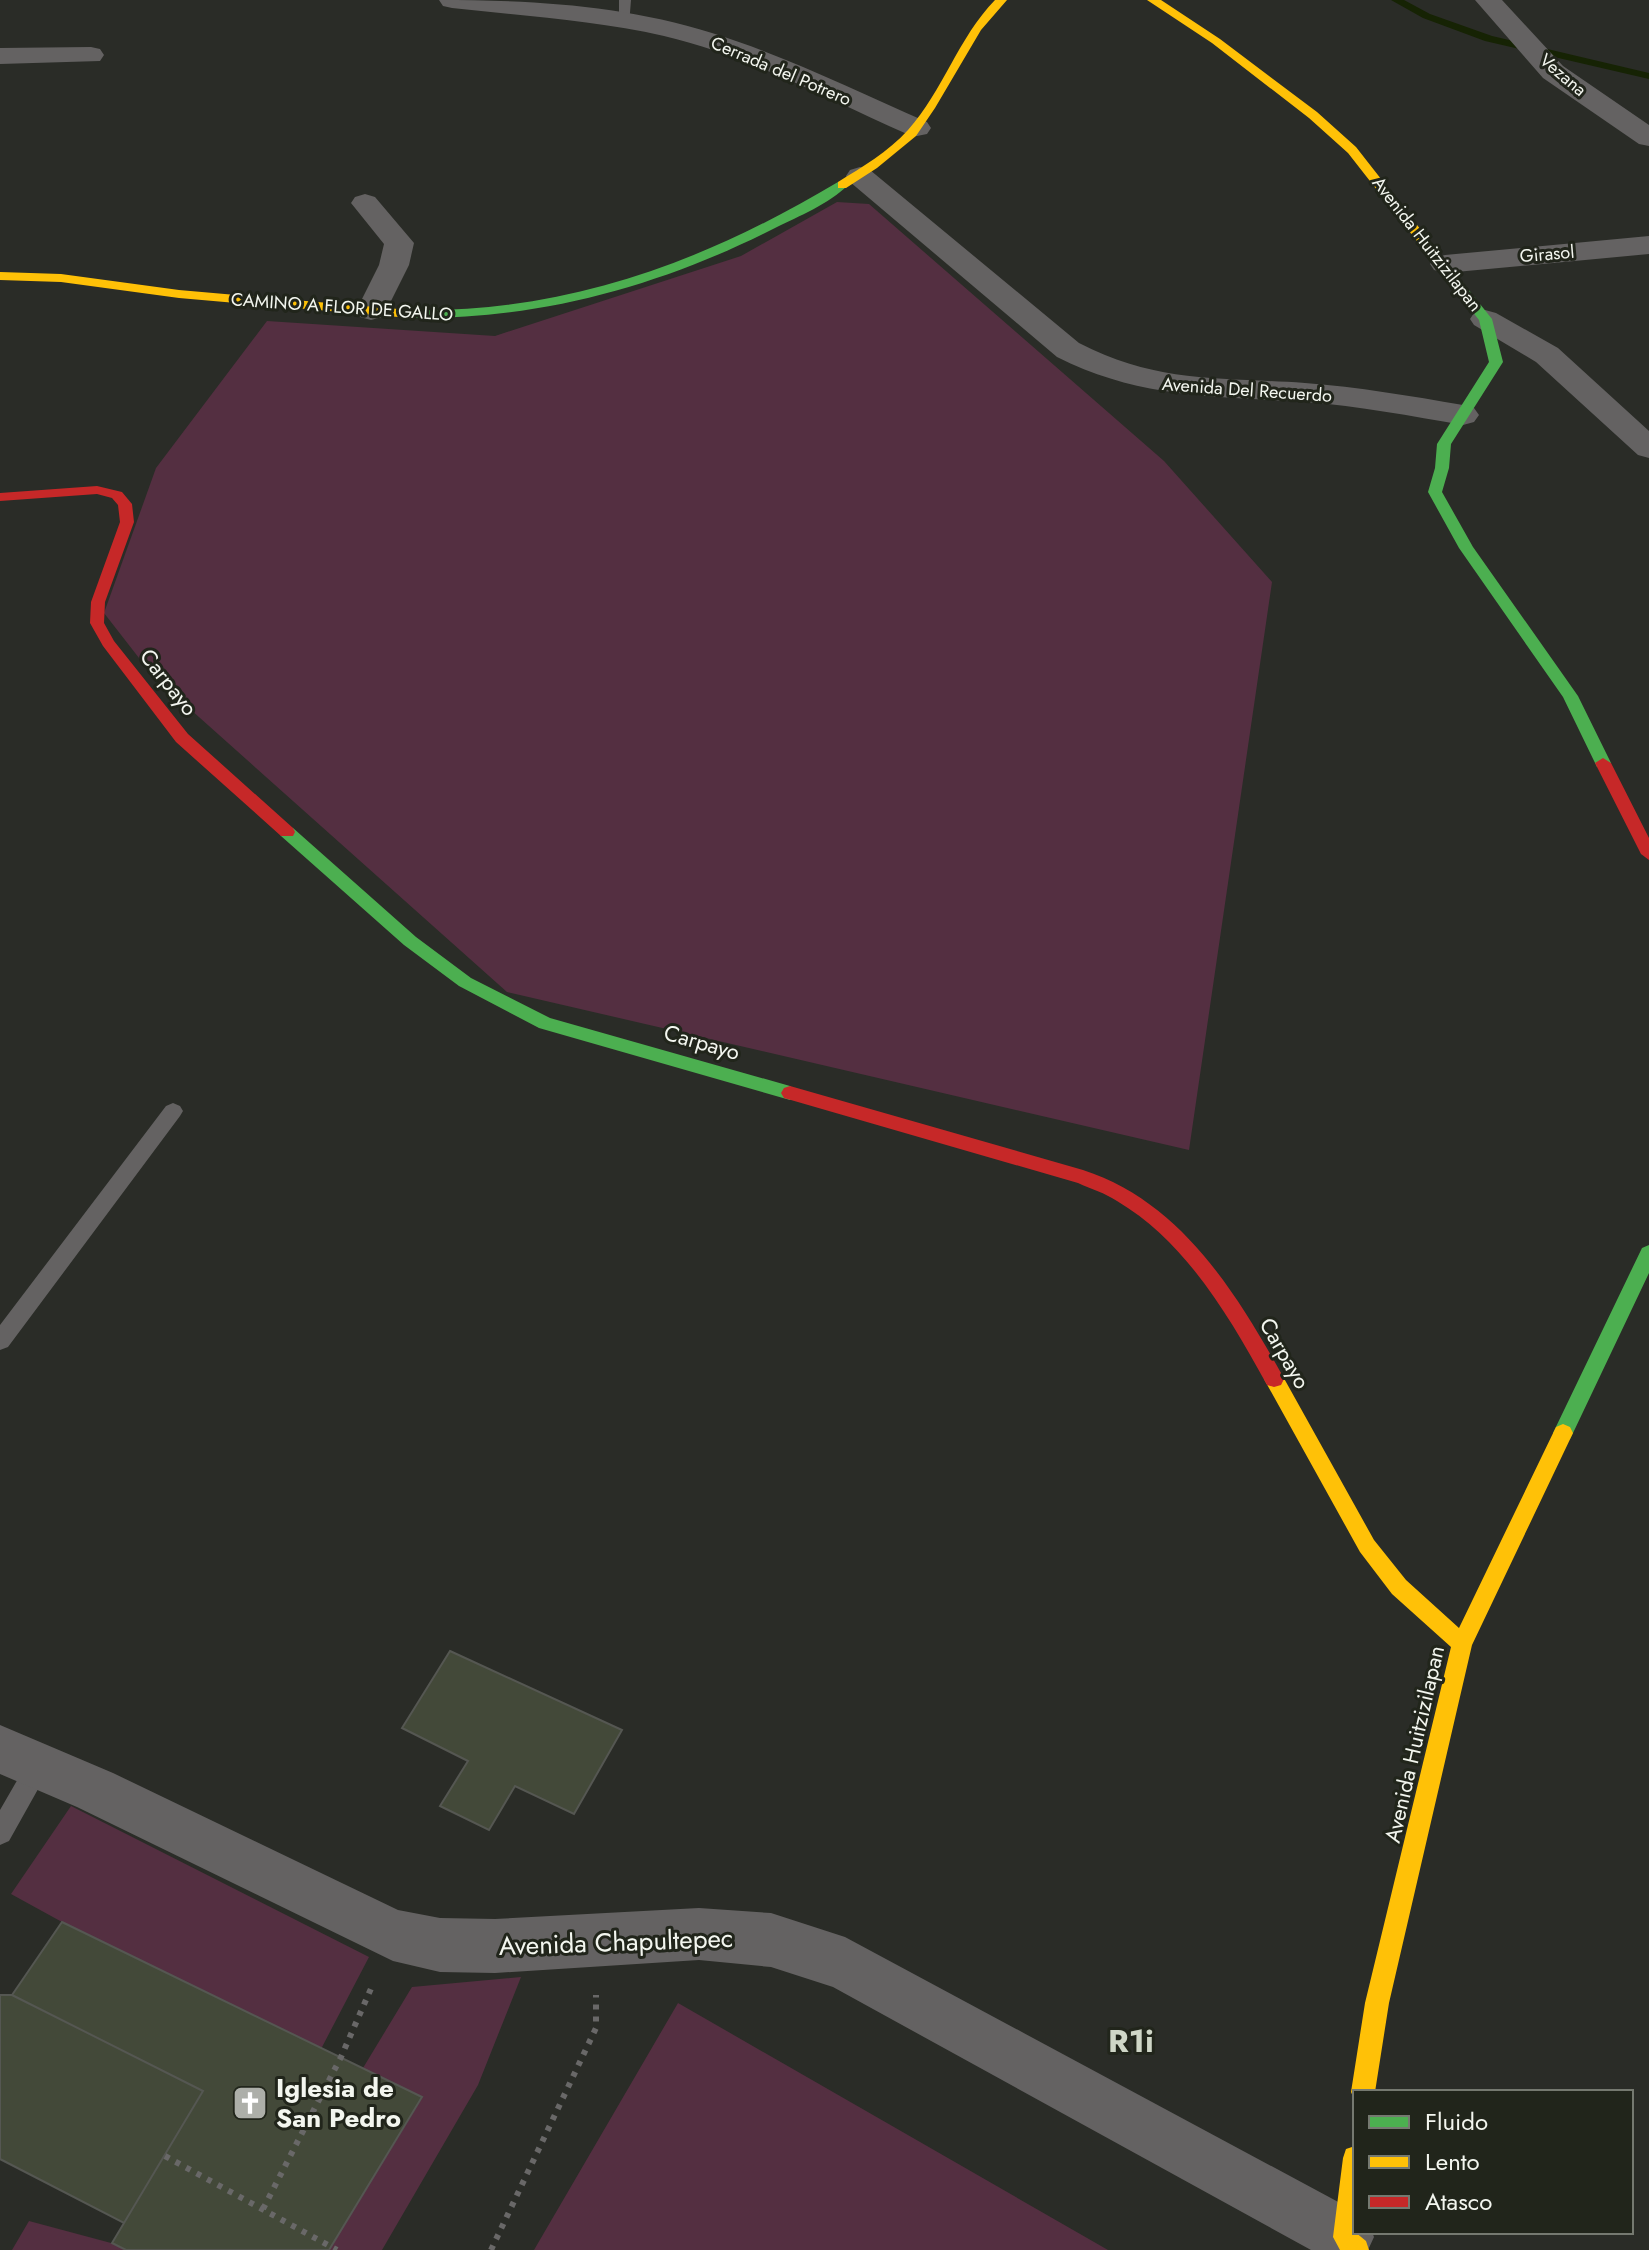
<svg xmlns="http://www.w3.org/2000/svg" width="1649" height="2250" font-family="Jost,sans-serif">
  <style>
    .green { fill: #542f41 }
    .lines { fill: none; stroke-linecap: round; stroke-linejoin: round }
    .stream { fill: #162304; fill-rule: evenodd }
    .building { fill: #434939; stroke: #555752; stroke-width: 2 }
    .path { stroke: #696868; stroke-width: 6; stroke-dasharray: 5 7; stroke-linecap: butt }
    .lane { fill: #646262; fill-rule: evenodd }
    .street { fill: #646262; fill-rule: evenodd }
    .fast { fill: #4caf50; fill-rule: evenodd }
    .slow { fill: #ffc107; fill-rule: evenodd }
    .jam { fill: #c62828; fill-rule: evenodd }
    .labels { text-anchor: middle; stroke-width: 6; stroke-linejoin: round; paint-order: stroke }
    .far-street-label { font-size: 18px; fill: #f3f6ef; stroke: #21251b }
    .street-label { font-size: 22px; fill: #f3f6ef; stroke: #21251b }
    .near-street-label { font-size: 26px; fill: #f3f6ef; stroke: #21251b }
    .near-poi-label { font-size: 26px; font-weight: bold; fill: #f3f6ef; stroke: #21251b; text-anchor: start }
    .near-quarter-label { font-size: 32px; font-weight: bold; fill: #cfd6c7; stroke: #21251b }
  </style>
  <rect width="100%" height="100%" fill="#2a2c27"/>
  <path class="green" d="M837 202 869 204 1164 461 1272 582 1189 1150 507 992 153 676 104 613 156 468 267 321 495 336 741 256Z
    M71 1806 369 1957 321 2049 62 1922 11 1894Z
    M521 1977 478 2085 382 2250H329L422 2098 363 2068 412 1987Z
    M678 2003 1108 2250H534Z
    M29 2221 111 2243 126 2250H12Z"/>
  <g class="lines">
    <path class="stream" d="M1391 0H1404L1430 14 1492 36 1649 73V79L1485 41 1423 18Z"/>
  </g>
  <path class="building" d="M450 1651 622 1730 574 1814 515 1786 489 1830 440 1806 468 1761 402 1728Z
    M62 1922 422 2097 329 2250H126L112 2243 203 2091 12 1995Z
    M0 1995H12L203 2091 124 2223 0 2159Z"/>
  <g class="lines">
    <path class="path" d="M165 2156 337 2250
      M263 2209 341 2057 373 1984
      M491 2250 596 2028V1995"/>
    <path class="lane" d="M619 0H631L629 25 619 22Z
      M173 1103 180 1106 183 1111 180 1116 8 1347 0 1350V1325L166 1106Z
      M39 1755 48 1758 51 1766 9 1841 0 1845V1810L30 1758Z"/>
    <path class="street" d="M439 0C531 0 623 5 712 33 786 56 856 91 927 122L931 128 927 134 917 136 907 134C828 99 749 56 664 36 594 20 523 16 452 8L443 6Z
      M1475 0H1502L1563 66 1649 125V146L1639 144 1543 78Z
      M91 47 100 49 104 55 100 61 0 64V48Z
      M860 167 870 170 1079 343C1159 384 1220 377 1305 383 1358 387 1411 396 1463 405L1474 408 1479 415 1474 422 1463 425C1411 416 1359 406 1306 402 1216 396 1140 399 1057 357L850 182 846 176 850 170Z
      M365 194 375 197 414 243 409 265 386 311 382 317 371 320 360 317 356 311 379 265 384 244 351 203 355 197Z
      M1649 236V254L1445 273 1434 270 1430 264 1434 258 1445 255Z
      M1485 310 1496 313 1558 348 1649 431V458L1638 455 1536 362 1474 325 1470 319 1474 313Z
      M0 1725 113 1773 398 1910 440 1918 495 1919 699 1908 771 1913 845 1937 1355 2211V2232H1372L1374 2237 1368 2250H1311L833 1987 771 1967 699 1960 495 1973 440 1972 393 1961 77 1807 0 1774Z"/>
    <path class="fast" d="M838 182 848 185C829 204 799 216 775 228 661 286 538 320 410 318L403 314 410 310C567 313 704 262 838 182Z
      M1424 238 1428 239 1492 319 1503 362 1451 444 1449 468 1442 492 1473 547 1578 696 1611 763 1609 767H1597L1563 697 1459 548 1428 492 1435 468 1437 444 1489 362 1479 320 1418 242Z
      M287 826 293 828 416 937 471 978 550 1018 790 1086 799 1093 790 1100 539 1028 459 986 404 945 281 836 279 832Z
      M1649 1245V1273L1573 1433 1570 1439 1563 1442 1556 1439 1553 1433 1642 1248Z"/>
    <path class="slow" d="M995 0H1007L981 30 935 108 916 136 877 168 846 188H838V182C862 167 888 152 908 130 943 91 958 38 995 0Z
      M1147 0H1161L1220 39 1317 112 1356 147 1428 239V245H1420L1348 153 1309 118 1212 43Z
      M0 272 61 274 179 290 410 310 417 314 410 318 179 298 61 282 0 280Z
      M1274 1371 1281 1373 1374 1540 1406 1580 1459 1628 1556 1427 1563 1424 1570 1427 1573 1433 1472 1645 1389 2003 1375 2092H1355V2101L1351 2092 1365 2003 1451 1647 1392 1594 1360 1552 1264 1379 1267 1373Z
      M1355 2146V2232L1366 2241 1369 2250H1340L1333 2237 1343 2158 1346 2149Z"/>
    <path class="jam" d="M97 486 122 492 132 504 134 522 105 602 104 623 114 641 188 734 293 828 295 832 293 836H281L176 742 103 646 90 623 91 602 120 522 118 505 112 498 97 494 0 501V493Z
      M1603 758 1611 763 1649 838V860L1641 854 1595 763Z
      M790 1086 1083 1170C1179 1201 1234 1289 1281 1373L1284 1379 1281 1385 1274 1387 1267 1385C1229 1316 1186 1242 1117 1201 1105 1193 1091 1189 1078 1183L784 1098 781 1093 784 1088Z"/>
  </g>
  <defs>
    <g id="church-square" transform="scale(1.8)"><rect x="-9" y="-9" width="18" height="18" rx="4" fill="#adafa9" stroke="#21251b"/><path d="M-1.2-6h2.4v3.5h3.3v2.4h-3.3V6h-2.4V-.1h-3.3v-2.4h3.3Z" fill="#fff"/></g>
  </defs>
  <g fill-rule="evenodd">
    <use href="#church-square" x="250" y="2103"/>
  </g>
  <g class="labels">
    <g class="far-street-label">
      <text transform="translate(781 71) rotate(23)" y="6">Cerrada del Potrero</text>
      <text transform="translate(1563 75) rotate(40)" y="6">Vezana</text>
      <text transform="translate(1427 244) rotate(52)" y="6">Avenida Huitzizilapan</text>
      <text transform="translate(1547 254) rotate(-5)" y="6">Girasol</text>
      <text transform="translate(342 307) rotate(4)" y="6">CAMINO A FLOR DE GALLO</text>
      <text transform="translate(1247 390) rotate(4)" y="6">Avenida Del Recuerdo</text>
    </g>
    <g class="street-label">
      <text transform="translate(169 682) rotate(52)" y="8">Carpayo</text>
      <text transform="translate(702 1042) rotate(16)" y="8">Carpayo</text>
      <text transform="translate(1285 1353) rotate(60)" y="8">Carpayo</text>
      <text transform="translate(1414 1744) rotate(-77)" y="8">Avenida Huitzizilapan</text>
    </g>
    <g class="near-street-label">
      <text transform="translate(616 1942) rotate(-2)" y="9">Avenida Chapultepec</text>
    </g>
    <g class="near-poi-label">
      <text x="276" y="2097">Iglesia de<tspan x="276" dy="30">San Pedro</tspan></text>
    </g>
    <g class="near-quarter-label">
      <text x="1131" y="2052">R1i</text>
    </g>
  </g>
  <rect x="1353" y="2090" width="280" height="144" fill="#21251b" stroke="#757970" stroke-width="2"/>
  <rect x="1369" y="2116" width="40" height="12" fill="#4caf50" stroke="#757970" stroke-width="2"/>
  <text x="1425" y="2130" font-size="24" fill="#f3f6ef">Fluido</text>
  <rect x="1369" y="2156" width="40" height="12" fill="#ffc107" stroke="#757970" stroke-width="2"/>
  <text x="1425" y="2170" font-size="24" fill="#f3f6ef">Lento</text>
  <rect x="1369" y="2196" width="40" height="12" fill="#c62828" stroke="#757970" stroke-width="2"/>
  <text x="1425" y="2210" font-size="24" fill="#f3f6ef">Atasco</text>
</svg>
